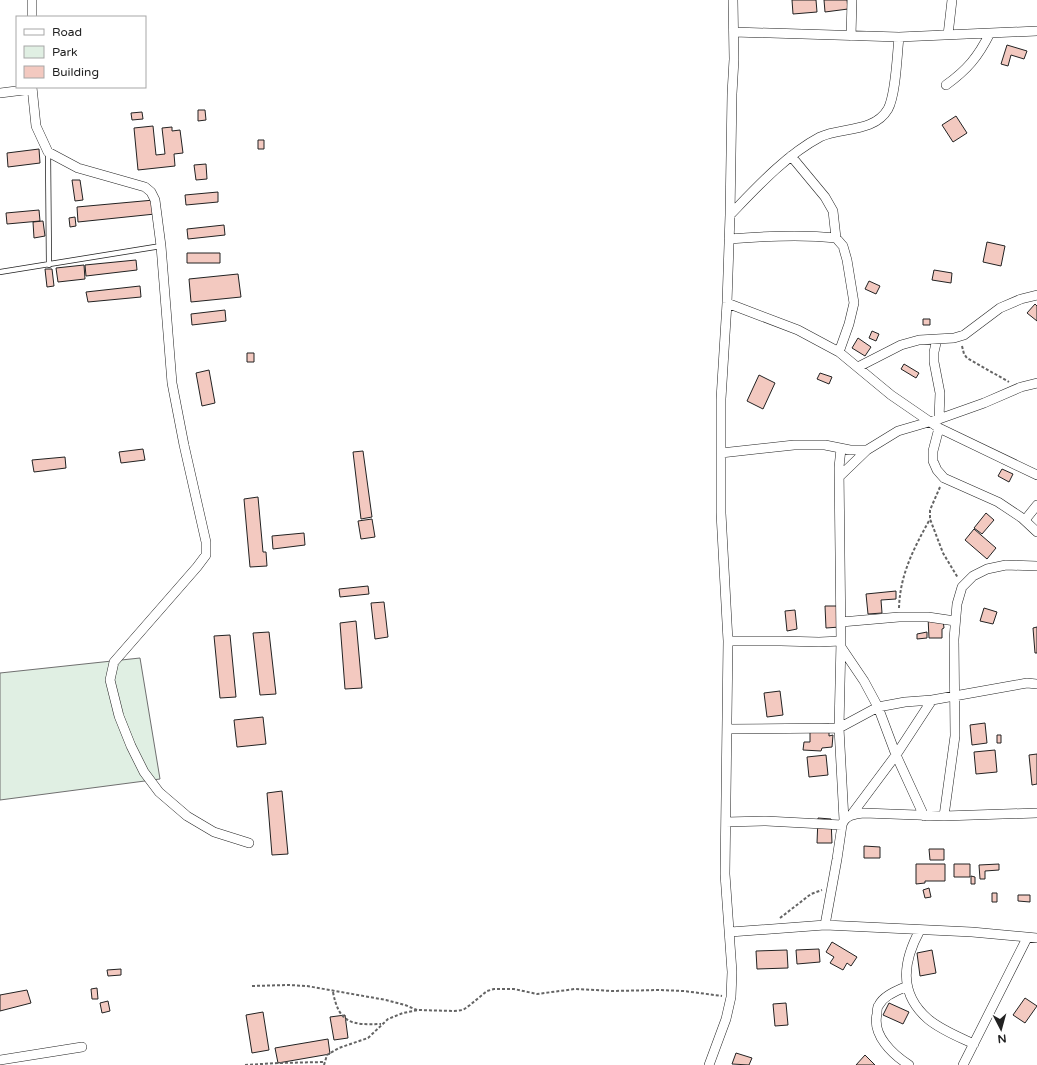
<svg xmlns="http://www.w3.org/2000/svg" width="1037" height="1065" font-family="'Varela Round',sans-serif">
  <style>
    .green { fill: #e0efe3; stroke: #6f6f6f }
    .building { fill: #f3c9c0; stroke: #222 }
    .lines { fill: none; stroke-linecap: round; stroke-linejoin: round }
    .lane-casing { stroke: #222; stroke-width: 6 }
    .street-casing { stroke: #222; stroke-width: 10 }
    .path { stroke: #646464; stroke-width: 2; stroke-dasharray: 3 2; stroke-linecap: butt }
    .lane { stroke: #fff; stroke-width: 4.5 }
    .street { stroke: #fff; stroke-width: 9 }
  </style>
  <rect width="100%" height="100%" fill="#fff"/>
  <path class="green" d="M140 658 160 779 0 800V673Z"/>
  <path class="building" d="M792 0H816L817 12 793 14Z
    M824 0H847L848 9 825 12Z
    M1007 45 1027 51 1024 59 1011 55 1008 66 1001 64Z
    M198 110H205L206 120 198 121Z
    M142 112 143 119 132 120 131 113Z
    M956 116 967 133 953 142 942 125Z
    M153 126 156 155 165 154 162 128 172 127V131L180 130 183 153 174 154 175 166 138 170 134 128Z
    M258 140H264V149H258Z
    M39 149 40 163 8 167 7 153Z
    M206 164 207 179 196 180 194 165Z
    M72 180H80L83 200 75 201Z
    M218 192V202L186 205 185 195Z
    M154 200 155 214 78 222 77 207Z
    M39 210 40 221 7 224 6 213Z
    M75 217 76 226 70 227 69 218Z
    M43 221 45 236 34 238 33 222Z
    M224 225 225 235 188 239 187 229Z
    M987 242 1005 246 1001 266 983 262Z
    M187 253H220V263H187Z
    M136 260 137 270 86 276 85 265Z
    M84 265 85 279 58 282 56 268Z
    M45 269H52L54 286 47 287Z
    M934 270 952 273 951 283 932 280Z
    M238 274 241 297 191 302 189 279Z
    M869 281 880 286 876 294 865 289Z
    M140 286 141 297 88 302 86 292Z
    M1035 304 1037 306V321L1027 313Z
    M225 310 226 321 192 325 191 314Z
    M923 319H930V325H923Z
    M872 331 879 334 876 341 869 338Z
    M858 338 871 347 865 356 852 348Z
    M247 353H254V362H247Z
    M904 364 919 373 916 378 901 369Z
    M209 370 215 403 202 406 196 373Z
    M820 373 832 377 829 384 817 379Z
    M759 375 775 383 763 409 747 401Z
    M143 449 145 460 121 463 119 452Z
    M363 451 372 517 361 519 353 452Z
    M65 457 66 468 34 472 32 460Z
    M1002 469 1013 474 1009 482 998 476Z
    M258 497 263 552H266L267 566 250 567 244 499Z
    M986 513 994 520 982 534 974 528Z
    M372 519 375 537 361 539 358 521Z
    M974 529 996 548 987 559 965 540Z
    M304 533 305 545 273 549 272 536Z
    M368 586 369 594 340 597 339 589Z
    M896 591V599L881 600 882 613 868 614 866 594Z
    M384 602 388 637 375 639 371 603Z
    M825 606H839L840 627 826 628Z
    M984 608 997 612 993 624 980 621Z
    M795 610 797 629 787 631 785 611Z
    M928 617 943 620 944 628 942 629V638H929Z
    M356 621 362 688 345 689 340 623Z
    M1037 627V653H1035L1033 628Z
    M269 632 276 694 260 695 253 633Z
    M927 632V638L917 639V634Z
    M230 635 236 697 220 698 214 636Z
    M780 691 783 715 767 717 764 693Z
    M263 717 266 744 237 747 234 720Z
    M985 723 987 743 972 745 970 725Z
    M829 724V736L833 735 832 747 822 748 821 751 803 750 804 742H810V725Z
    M997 735H1001V743H997Z
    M995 750 997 772 976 774 974 752Z
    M1037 754V784L1032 785 1029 755Z
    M826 755 828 775 809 777 807 757Z
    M282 791 288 854 272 855 267 793Z
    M818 818 831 819 832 843H817Z
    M864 846 880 847V858H864Z
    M929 849H944V860H930Z
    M916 864H945V881H925V883L916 884Z
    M954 864H970V877H954Z
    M999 864V870L985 871V879H980L979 865Z
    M971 876 975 877V884H971Z
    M929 888 931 897 925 898 923 890Z
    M992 893H997V902H992Z
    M1018 895H1030V902L1018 901Z
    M832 942 857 957 851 966 847 963 843 970 830 963 834 957 826 952Z
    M819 949 820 962 797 964 796 950Z
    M787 950 788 968 757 969 756 951Z
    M932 950 936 973 920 976 917 953Z
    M121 969V975L108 976 107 970Z
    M97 988 98 999H92L91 989Z
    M27 990 31 1003 0 1011V995Z
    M1025 998 1037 1006 1025 1023 1013 1015Z
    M108 1001 110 1011 102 1013 100 1003Z
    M786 1003 788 1025 775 1026 773 1004Z
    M889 1003 909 1012 903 1024 883 1015Z
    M263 1012 269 1050 252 1053 246 1015Z
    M345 1015 348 1038 334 1040 330 1017Z
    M328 1039 330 1054 278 1063 275 1048Z
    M736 1053 752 1058 749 1065 732 1064Z
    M865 1055 875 1065H856Z"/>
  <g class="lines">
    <g class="lane-casing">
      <path id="lane" d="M48 152 49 265
        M0 272 161 246"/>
    </g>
    <g class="street-casing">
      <path id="street" d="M32 0V17
        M734 32 899 37 1037 31
        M948 35 952 0
        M851 36 852 0
        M946 85C967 70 978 57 990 33
        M32 87 36 126 48 152 78 168 145 187 151 192 155 200 161 246 172 383 184 445 206 542V555L197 567 114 662 110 680 119 716 131 746 144 772 159 792 187 816 214 832 249 843
        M0 93 32 89
        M791 156 825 197 833 211 836 238
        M730 215C756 188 786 155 820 137 841 127 874 133 888 109 896 94 897 55 899 37
        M729 239C765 236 801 234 836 238L843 246 847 260 854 303 849 324 839 352
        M727 303 798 330 839 352 891 395 939 428 1037 475
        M937 339 934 352V362L940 393 939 419
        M858 367 901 345 919 340 954 338 964 335 1000 308 1021 299 1037 295
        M939 428 933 451V461L937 470 944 478 998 502 1022 518 1037 532
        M841 449 839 467 841 641 839 728 844 820
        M721 453 794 445H825L850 450H867L898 431 939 419 984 403 1021 387 1037 383
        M840 476 867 450
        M1025 520 1037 505
        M841 622 899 617H928L955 621
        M728 641H781L819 642 841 641
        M841 647 864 681 878 707 896 755 924 816
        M727 729 839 728 878 707 905 702 932 700 1027 683 1037 684
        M852 814 896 755 932 700
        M944 816 955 736 954 639 957 604 962 587 973 576 987 569 1006 565 1037 566
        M726 822 766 821 842 825
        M825 925 837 859 842 825C845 815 855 814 864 813L944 816 1037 813
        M920 930C903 961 898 993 928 1019 941 1030 959 1037 974 1044
        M730 932 825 925 972 932 1037 938
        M907 986C897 991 884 995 879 1005 877 1007 877 1011 877 1014 872 1035 892 1054 909 1065
        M0 1060 82 1047
        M709 1065 726 1019 731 997 732 972 725 874 728 641 721 513V399L727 303 730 215 732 94 734 59 733 0
        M963 1065 1027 938"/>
    </g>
    <path class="path" d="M962 346 964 354 967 358 1009 382
      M940 487 930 510V519L943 553 958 578
      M899 608C900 574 914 548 930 519
      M780 918 811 894 822 890
      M252 986 288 985 307 986 386 1000 405 1005 417 1010
      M333 992C339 1024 352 1025 381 1024
      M245 1065 278 1063 324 1062
      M324 1065 327 1055 339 1048 368 1038 388 1019 403 1013 418 1010 454 1011 463 1010 470 1005 487 991 494 989H514L537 994 575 989 613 991 659 990 684 991 722 996"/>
    <use href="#lane" class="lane"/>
    <use href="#street" class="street"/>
  </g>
  <rect x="16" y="16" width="130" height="72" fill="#ffffff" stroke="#a7a7a7"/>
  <rect x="24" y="29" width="20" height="6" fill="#ffffff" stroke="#a7a7a7"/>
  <text x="52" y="36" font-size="12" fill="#222222">Road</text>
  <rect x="24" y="46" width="20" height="12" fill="#e0efe3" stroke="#a7a7a7"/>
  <text x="52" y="56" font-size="12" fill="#222222">Park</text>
  <rect x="24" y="66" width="20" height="12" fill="#f3c9c0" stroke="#a7a7a7"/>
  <text x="52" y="76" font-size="12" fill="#222222">Building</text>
  <g transform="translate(1001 1029) rotate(174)" stroke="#ffffff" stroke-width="3" paint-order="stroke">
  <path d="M0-3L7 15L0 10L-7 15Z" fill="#222222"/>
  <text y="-6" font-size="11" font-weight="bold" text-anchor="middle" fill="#222222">N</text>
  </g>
</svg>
